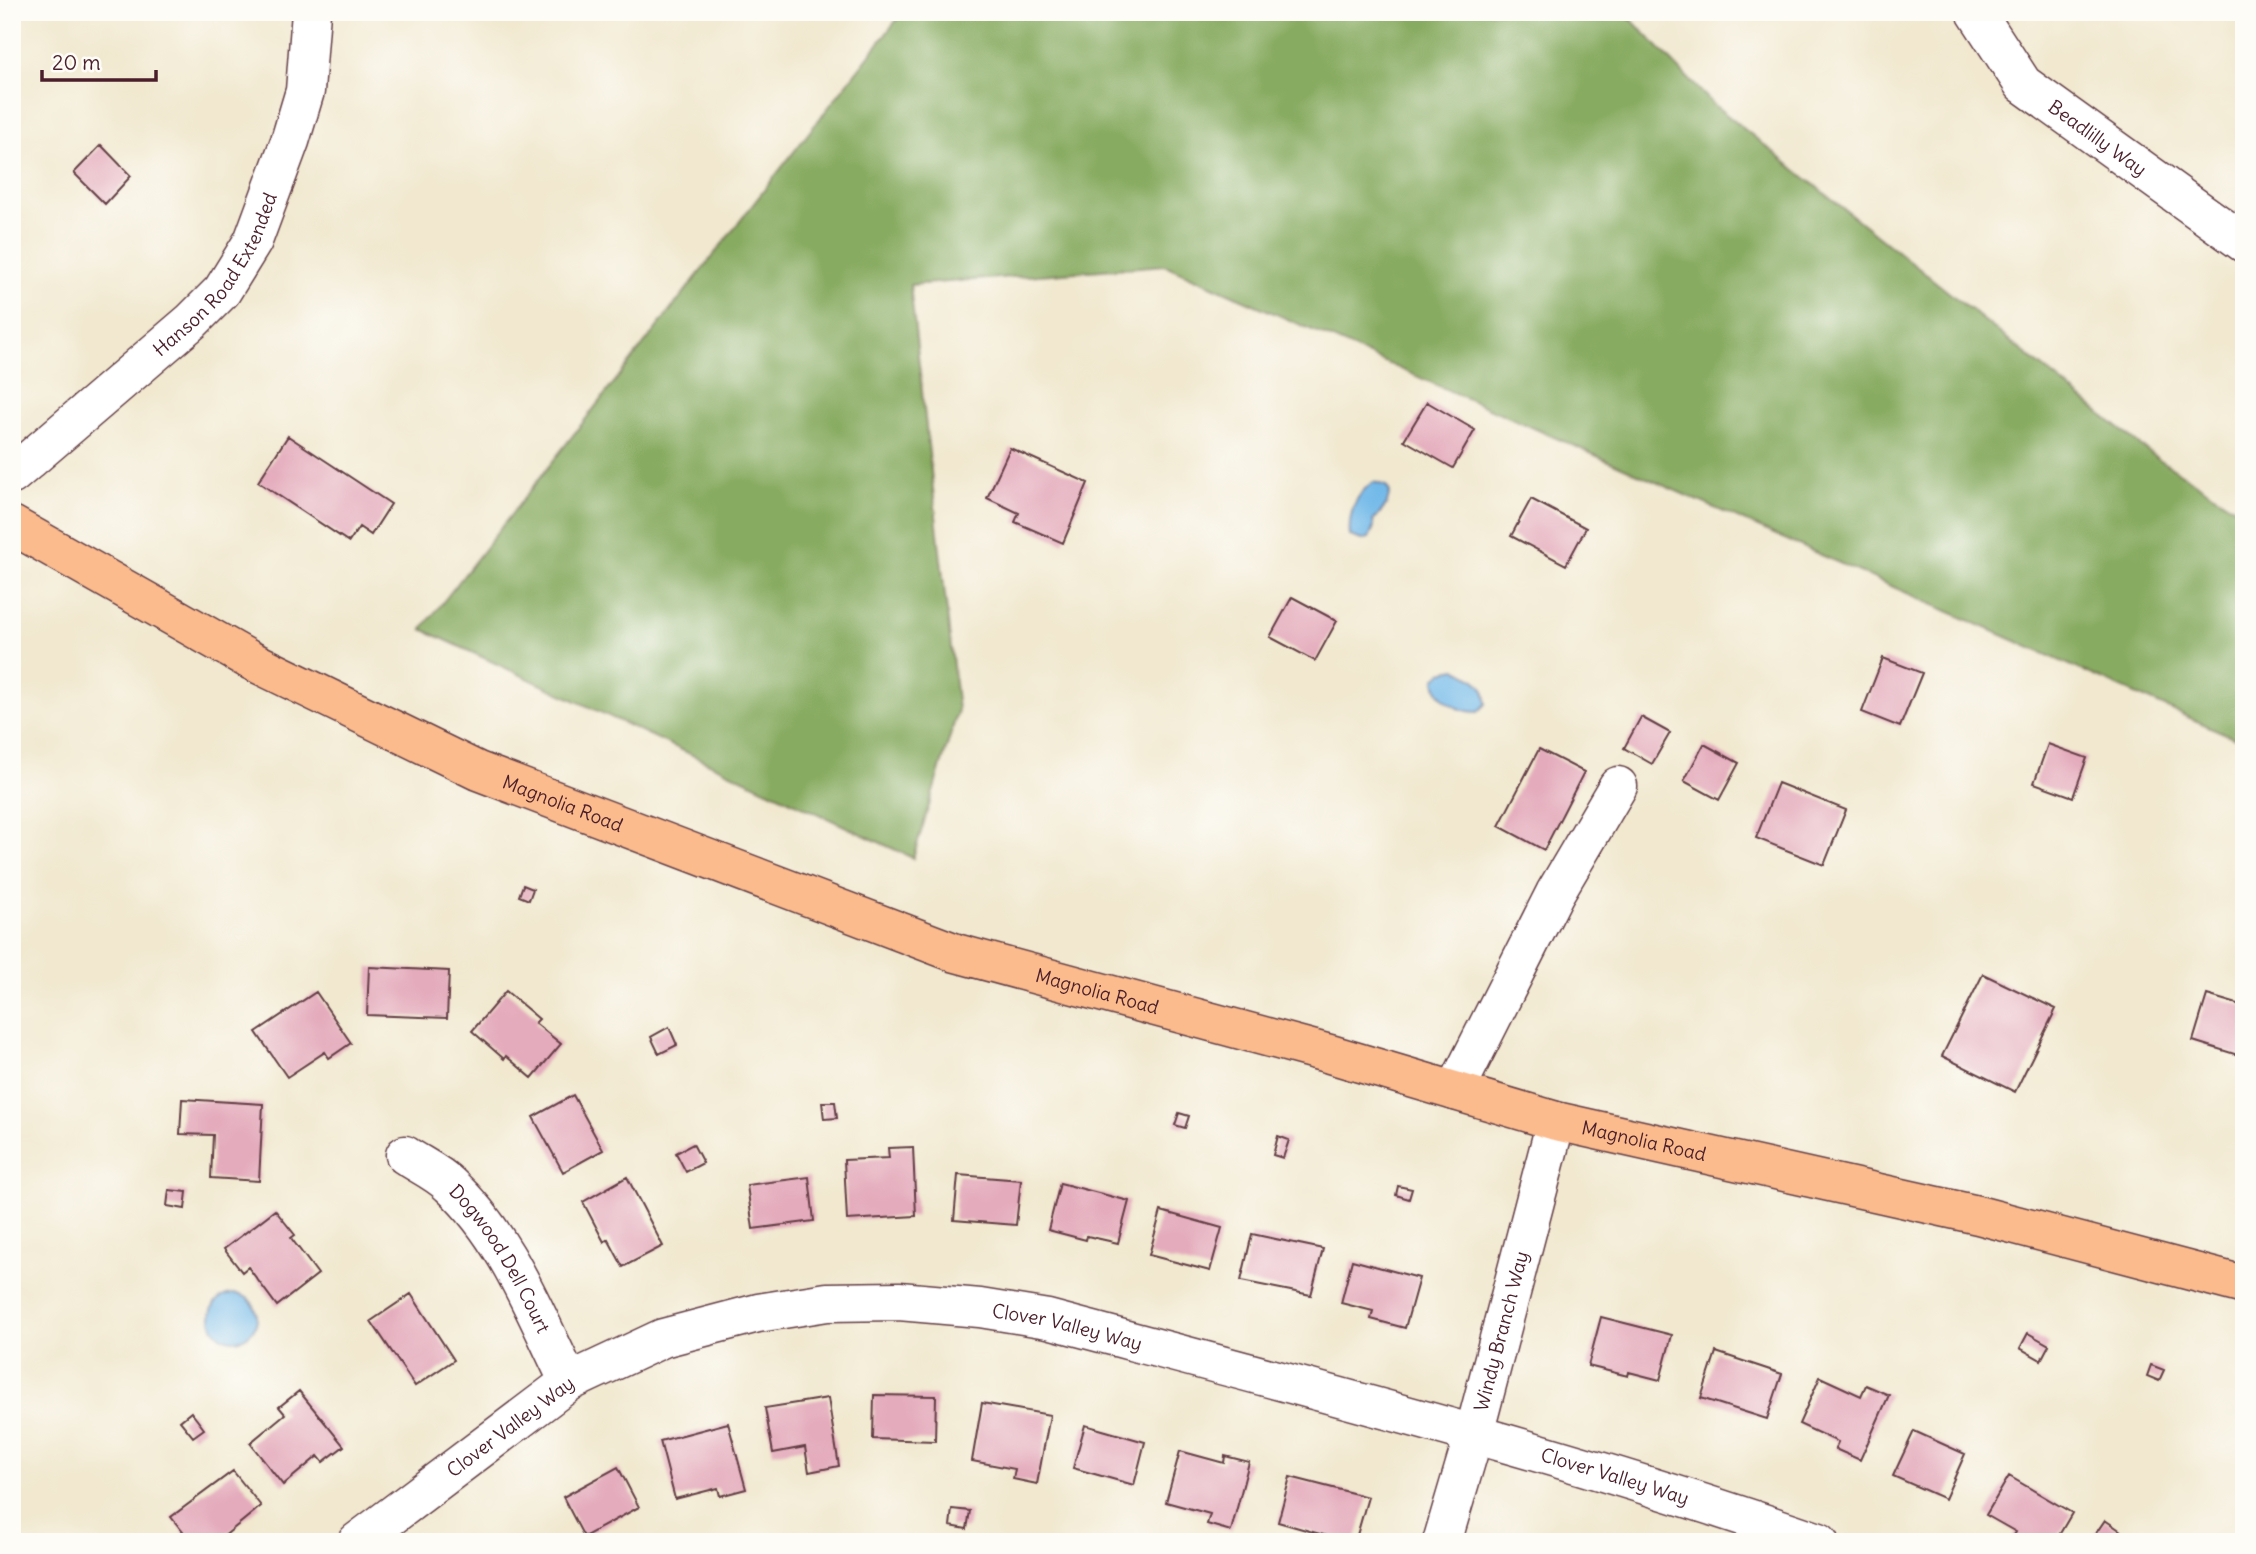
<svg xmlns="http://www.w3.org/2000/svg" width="2256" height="1554" font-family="Delius,sans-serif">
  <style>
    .forest { fill: #87ab60; stroke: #686546; stroke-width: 2 }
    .water { fill: #72b9e9; stroke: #5e6c8a; stroke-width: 2 }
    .building { fill: #e4abbc }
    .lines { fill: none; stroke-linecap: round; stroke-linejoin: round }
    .minor-casing { stroke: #633d44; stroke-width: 41 }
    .major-casing { stroke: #633d44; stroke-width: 41 }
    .minor { stroke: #fff; stroke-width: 38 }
    .major { stroke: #fbbb8d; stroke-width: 38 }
    .labels { text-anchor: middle; stroke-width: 6; stroke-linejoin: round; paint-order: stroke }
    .street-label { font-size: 19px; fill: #4a1f2b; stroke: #fdfcf7 }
  </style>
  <rect width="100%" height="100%" fill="#fdfcf7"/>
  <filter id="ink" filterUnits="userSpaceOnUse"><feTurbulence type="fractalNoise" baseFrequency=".0143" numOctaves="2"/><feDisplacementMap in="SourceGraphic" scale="14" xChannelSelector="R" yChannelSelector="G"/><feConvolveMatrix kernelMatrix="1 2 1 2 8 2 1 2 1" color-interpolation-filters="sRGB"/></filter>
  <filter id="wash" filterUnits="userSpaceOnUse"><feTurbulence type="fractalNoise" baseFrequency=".00686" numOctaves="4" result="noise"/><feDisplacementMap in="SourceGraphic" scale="28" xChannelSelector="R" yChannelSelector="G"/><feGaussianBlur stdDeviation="1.57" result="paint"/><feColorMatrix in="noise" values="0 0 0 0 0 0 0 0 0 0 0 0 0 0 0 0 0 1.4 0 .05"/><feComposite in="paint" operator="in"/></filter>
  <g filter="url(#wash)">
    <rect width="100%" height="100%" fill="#f1e8cf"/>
    <path class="forest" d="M903 12H1624L1713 104 2151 454 2244 514V742L1165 265 910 285 958 710 913 858 422 629Z"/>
    <path class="water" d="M1374 482 1386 486 1390 492 1386 506 1373 521 1374 527 1369 538 1362 540 1350 536C1348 516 1355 493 1374 482Z
      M1456 669C1472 678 1487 683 1486 704L1478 712C1459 712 1436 700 1435 679L1442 672Z
      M211 1317a23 23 0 1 1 46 0a23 23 0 1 1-46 0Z"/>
    <g id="blocks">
      <path class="building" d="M101 145 131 176 105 204 74 173Z
        M1427 402 1475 430 1453 468 1404 440Z
        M288 436 391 504 371 535 359 527 349 542 258 482Z
        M1010 448 1088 483 1063 543 1015 522 1019 513 987 498Z
        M1531 499 1586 528 1566 565 1511 536Z
        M1292 597 1337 621 1315 661 1270 637Z
        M1883 658 1922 673 1900 727 1862 712Z
        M1641 717 1670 733 1652 764 1624 748Z
        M1704 744 1739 763 1719 800 1684 781Z
        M2048 744 2087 758 2073 797 2034 783Z
        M1539 749 1584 772 1544 850 1499 826Z
        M1778 783 1846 810 1824 865 1756 838Z
        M523 885 533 889 529 900 519 896Z
        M369 967 449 971 447 1018 367 1015Z
        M1983 974 2056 1009 2015 1092 1942 1056Z
        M506 991 539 1019 535 1023 561 1044 532 1078 506 1056 504 1059 472 1031Z
        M316 992 351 1043 329 1058 325 1052 287 1077 256 1032Z
        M2207 995 2244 1006V1057L2193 1041Z
        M669 1027 677 1045 659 1054 651 1037Z
        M573 1095 603 1150 563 1172 533 1117Z
        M182 1099 263 1104 259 1181 211 1178 213 1135 180 1134Z
        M822 1102H835L837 1118 824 1119Z
        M1179 1113 1189 1116 1185 1128 1175 1125Z
        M1278 1136 1289 1140 1283 1158 1273 1155Z
        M693 1144 703 1163 686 1172 676 1153Z
        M913 1147 916 1216 847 1220 844 1160 889 1158 888 1148Z
        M958 1175 1021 1180 1016 1225 954 1220Z
        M627 1177 663 1246 623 1267 608 1239 604 1242 583 1202Z
        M809 1177 814 1221 753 1229 747 1185Z
        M1060 1183 1129 1201 1118 1243 1087 1236 1086 1240 1048 1230Z
        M1398 1186 1412 1189 1409 1199 1396 1195Z
        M169 1190 187 1192 185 1209 167 1206Z
        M275 1210 295 1235 291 1238 318 1274 277 1306 248 1267 242 1272 224 1249Z
        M1161 1211 1222 1228 1210 1271 1149 1255Z
        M1252 1234 1323 1249 1311 1295 1241 1281Z
        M1352 1260 1419 1278 1405 1328 1371 1319 1373 1311 1341 1303Z
        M411 1294 454 1360 415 1386 371 1321Z
        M1601 1317 1672 1335 1660 1380 1629 1372 1628 1376 1588 1366Z
        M2028 1333 2049 1345 2041 1360 2020 1348Z
        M1716 1352 1782 1374 1767 1419 1701 1398Z
        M2151 1365 2164 1370 2159 1381 2147 1376Z
        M1820 1377 1861 1396 1866 1385 1889 1395 1860 1460 1835 1449 1838 1442 1799 1424Z
        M299 1391 344 1446 323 1462 318 1456 283 1485 250 1443 285 1414 279 1407Z
        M874 1395 936 1396 935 1441 873 1439Z
        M828 1398 839 1466 809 1472 805 1447 773 1453 765 1408Z
        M982 1403 1050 1415 1037 1484 1013 1479 1015 1469 972 1461Z
        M191 1412 204 1429 193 1437 180 1421Z
        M728 1423 746 1489 720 1496 718 1488 675 1499 660 1441Z
        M1085 1425 1145 1442 1134 1485 1073 1468Z
        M1914 1431 1965 1454 1945 1499 1893 1476Z
        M1180 1451 1224 1463 1225 1456 1249 1462 1231 1531 1207 1524 1210 1514 1166 1502Z
        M618 1467 639 1507 584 1537 563 1497Z
        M233 1471 261 1506 217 1542H191L171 1517Z
        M2009 1476 2072 1513 2055 1542H2021L2013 1537 2016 1532 1986 1515Z
        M1290 1477 1368 1497 1355 1542H1348L1278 1522Z
        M952 1509 970 1511 967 1529 950 1526Z
        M2105 1520 2137 1542H2090Z"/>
    </g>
  </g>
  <g filter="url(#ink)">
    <use href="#blocks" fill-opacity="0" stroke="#633d44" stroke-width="2"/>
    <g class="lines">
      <g class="minor-casing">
        <g id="minor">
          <path id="s1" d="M1976 12 2023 84 2244 243"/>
          <path id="s2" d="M12 475 192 321 222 291 253 241 290 141 305 91 311 12"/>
          <path d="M1455 1091 1555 893 1618 786"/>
          <path id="s3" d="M405 1155C420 1165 438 1173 450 1185 507 1237 535 1314 569 1382"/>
          <path id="s4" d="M357 1542 569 1382 663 1338 758 1313 827 1302 899 1301 980 1308 1048 1319C1307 1388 1566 1454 1819 1542"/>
          <path id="s5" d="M1442 1542 1474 1434 1556 1121"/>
        </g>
      </g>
      <g class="major-casing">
        <g id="major">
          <path id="s6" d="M12 525 250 660 478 771 956 953 1330 1054 1556 1121 1978 1215 2244 1285"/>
        </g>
      </g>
      <use href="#minor" class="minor"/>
      <use href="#major" class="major"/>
    </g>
  </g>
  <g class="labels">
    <g class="street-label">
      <text dy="7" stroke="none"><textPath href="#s1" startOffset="178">Beadlilly Way</textPath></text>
      <text dy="7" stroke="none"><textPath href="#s2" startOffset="289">Hanson Road Extended</textPath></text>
      <text dy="7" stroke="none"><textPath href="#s6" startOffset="618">Magnolia Road</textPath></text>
      <text dy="7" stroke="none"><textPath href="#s6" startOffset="1185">Magnolia Road</textPath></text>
      <text dy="7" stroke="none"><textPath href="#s6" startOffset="1752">Magnolia Road</textPath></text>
      <text dy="7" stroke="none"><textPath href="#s3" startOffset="144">Dogwood Dell Court</textPath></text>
      <text dy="7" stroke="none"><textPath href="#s4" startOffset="780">Clover Valley Way</textPath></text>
      <text dy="7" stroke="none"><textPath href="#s5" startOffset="219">Windy Branch Way</textPath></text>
      <text dy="7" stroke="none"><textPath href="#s4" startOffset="192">Clover Valley Way</textPath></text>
      <text dy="7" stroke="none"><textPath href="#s4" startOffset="1348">Clover Valley Way</textPath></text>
    </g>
  </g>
  <rect width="2256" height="1554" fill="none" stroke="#fdfcf7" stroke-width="42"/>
  <path d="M42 70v10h114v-10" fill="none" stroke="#4a1f2b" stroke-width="3.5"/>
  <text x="52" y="70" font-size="21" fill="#4a1f2b" stroke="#fdfcf7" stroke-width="5" paint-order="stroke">20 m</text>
</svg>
